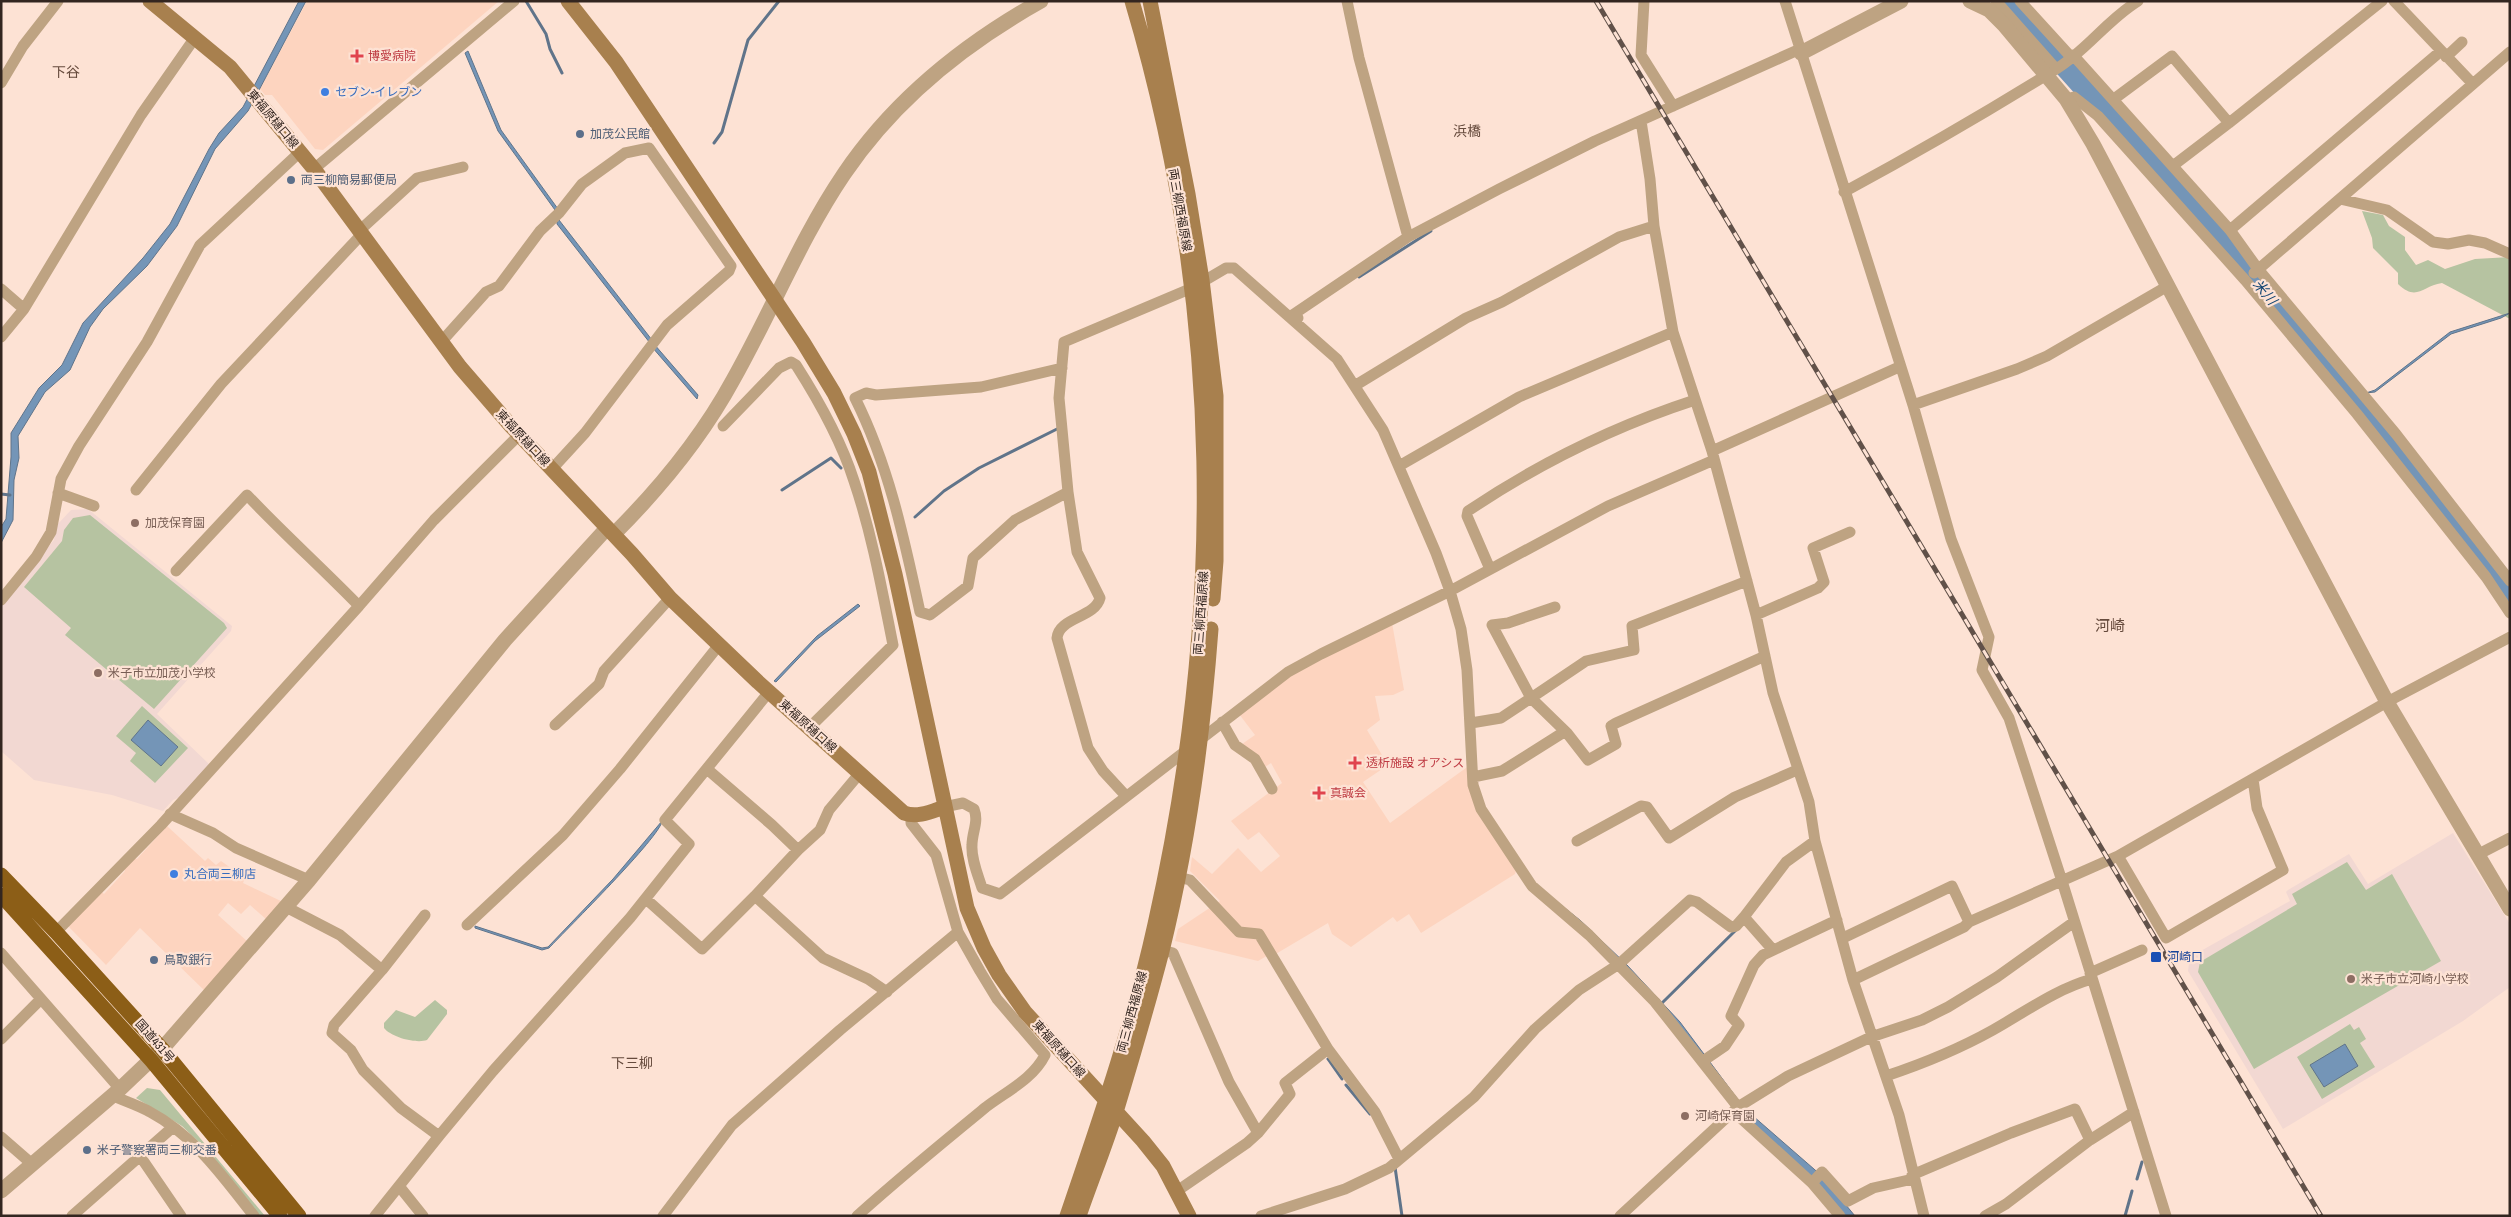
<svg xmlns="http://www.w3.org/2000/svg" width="2511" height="1217" font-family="'Archivo Narrow','Noto Sans JP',sans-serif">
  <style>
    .built { fill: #fdd4bf }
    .education { fill: #f2d8d2 }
    .green { fill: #b6c3a1 }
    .water { fill: #7495b7; stroke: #60748a }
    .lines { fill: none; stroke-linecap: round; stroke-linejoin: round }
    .stream { stroke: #60748a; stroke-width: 3 }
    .river { stroke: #7495b7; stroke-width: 20 }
    .minor { stroke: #bea382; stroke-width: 11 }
    .tertiary { stroke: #bea382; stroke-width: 15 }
    .secondary { stroke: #a8804e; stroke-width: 15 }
    .trunk { stroke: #8c5e17; stroke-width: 15 }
    .rail-casing { stroke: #615149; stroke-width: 5 }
    .rail { stroke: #fde2d4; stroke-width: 3; stroke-dasharray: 9; stroke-linecap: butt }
    .health-dot { fill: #e0444e; stroke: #fde2d4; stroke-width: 2 }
    .shop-dot { fill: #3f7fe0; stroke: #fde2d4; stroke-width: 2 }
    .service-dot { fill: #5c6f8a; stroke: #fde2d4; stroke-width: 2 }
    .education-dot { fill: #8d6e63; stroke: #fde2d4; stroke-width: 2 }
    .transit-dot { fill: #1a4fb4; stroke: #fde2d4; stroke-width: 2 }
    .labels { text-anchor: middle; stroke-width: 4.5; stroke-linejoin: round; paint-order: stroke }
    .health-label { font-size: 12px; fill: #be3a42; stroke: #fde2d4; text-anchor: start }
    .shop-label { font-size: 12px; fill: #366cbe; stroke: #fde2d4; text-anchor: start }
    .street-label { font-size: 12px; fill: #332620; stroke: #fde2d4 }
    .service-label { font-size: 12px; fill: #4e5e75; stroke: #fde2d4; text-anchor: start }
    .education-label { font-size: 12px; fill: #785e54; stroke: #fde2d4; text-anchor: start }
    .transit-label { font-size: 12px; fill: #164399; stroke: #fde2d4; text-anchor: start }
    .neighbourhood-label { font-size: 14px; fill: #664b3d; stroke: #fde2d4 }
    .water-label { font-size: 14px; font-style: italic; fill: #124472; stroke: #fde2d4 }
    .quarter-label { font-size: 15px; fill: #664b3d; stroke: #fde2d4 }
  </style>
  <rect width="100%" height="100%" fill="#fde2d4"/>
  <path class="built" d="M307 1H499L323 150 315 149 272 95H265L260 89Z
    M1392 623 1404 690 1393 695 1375 696 1380 720 1367 730 1388 765 1363 782 1390 823 1470 765V780L1516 871 1515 874 1421 933 1409 914 1397 922 1393 917 1351 947 1332 934 1328 923 1274 955 1272 953 1258 961 1175 941 1178 929 1220 901 1190 871 1192 857 1212 874 1238 848 1261 872 1280 856 1259 832 1248 840 1231 821 1282 783 1271 763 1265 767 1242 744 1255 735 1239 714 1292 675Z
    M167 826 205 861 208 858 216 865 221 861 245 878 243 883 283 902 267 920 250 905 241 914 228 903 218 915 248 942 205 991 140 928 106 965 68 926 101 891 104 894 125 871 124 869 134 858 137 859Z"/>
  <path class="education" d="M88 509 232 626 231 631 157 714 210 765 182 796 173 800 163 811 112 795 34 780 1 751V605L54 540 56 526 71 510Z
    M2453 833 2510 924V987L2463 1021 2283 1129 2188 971 2190 957 2290 901 2286 892 2288 890 2349 854 2368 884Z"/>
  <path class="green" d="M2362 211 2383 215 2389 226 2405 237V250L2416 265 2428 260 2445 269 2475 259 2510 257V319L2442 283C2422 286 2417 302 2398 284V273L2373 248 2372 238Z
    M90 515 224 623 227 628 154 709 65 635 71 628 24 587 62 541 64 530 73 518Z
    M142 706 188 748 155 783 130 761 136 753 116 736Z
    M2347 862 2366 890 2392 874 2441 961 2254 1069 2198 972 2200 962 2297 904 2292 894Z
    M435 1000 447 1010V1014L427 1040C416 1044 391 1037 384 1028V1023L396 1010 415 1017Z
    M2350 1024 2354 1030 2359 1027 2366 1039 2360 1043 2375 1067 2322 1099 2297 1057Z
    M147 1088 160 1090 265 1216H260L207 1150 182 1126 136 1098Z"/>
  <path class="water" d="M299 1H306L248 111 215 149 177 226 147 266 103 309 90 327 70 370 45 392 18 436 19 458 14 480 13 520 1 543V527L6 519 11 457V433L39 388 62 365 83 323 143 258 170 224 209 149 219 133 243 107Z
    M468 51 501 130 558 209 555 210 498 131 465 53Z
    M559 220 652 340 650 343 557 224V221Z
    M2510 313 2501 318 2451 334 2375 392 2366 393 2375 390 2450 332Z
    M654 344 698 395 697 399 652 347Z
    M858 604 860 606 815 641 776 682 774 681 817 636Z
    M148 720 178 747 161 766 131 740Z
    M662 821C661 836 566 930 549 948L542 950 475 928V926L542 948 548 947 613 879Z
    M1541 889 1581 921 1627 965 1680 1022 1745 1109 1822 1176 1855 1216H1842L1746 1121 1682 1029 1548 899Z
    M2345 1044 2358 1066 2324 1087 2310 1065Z"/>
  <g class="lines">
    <path class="stream" d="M526 1 546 34 550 49 562 73
      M714 143 722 132 748 40 779 1
      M1359 277 1431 231
      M782 490 831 458 841 468
      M1 494 10 495
      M915 517 944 491 979 468 1059 428
      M1661 1004 1737 929
      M1328 1059 1342 1079
      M1346 1085 1370 1114
      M1395 1167 1402 1216
      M2137 1179 2142 1162
      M2125 1216 2132 1191"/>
    <path class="river" d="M2005 1 2229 250 2374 420 2435 504 2510 596"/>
    <path class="minor" d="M1347 1 1359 58 1408 237
      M1644 1 1641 55 1673 106
      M1785 1 1913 405 1951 539 1989 637 1982 670 2009 718 2062 881 2166 1216
      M1996 1 2056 69
      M2020 1 2071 57
      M2394 1 2472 83
      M2073 55 2230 230 2258 269 2396 434 2510 581
      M2446 57 2462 42
      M1 83 23 46 58 1
      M2066 99 2074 97 2098 116 2245 280 2357 414 2486 577 2510 613
      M2114 99 2172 56 2229 123 2174 165
      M1641 121 1650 179 1654 226 1673 332 1712 451 1756 615 1773 693 1809 802 1815 841 1853 980 1899 1115 1924 1216
      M2229 123 2382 1
      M314 169 514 1
      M1844 192C1916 153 1987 112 2056 69 2086 51 2107 20 2138 1
      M2340 199 2387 210 2433 242 2448 244 2469 240 2485 243 2510 254
      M2230 230 2441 51
      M359 231 417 178 463 167
      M2254 273 2510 52
      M1 289 24 309
      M1295 321 1298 318 1294 314 1408 237 1499 189 1595 141 1800 49
      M1 337 24 309 141 115 194 39
      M442 341 486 292 499 286 540 231 559 213 582 184 625 153 649 148 731 266 729 271 667 325 585 433 552 469
      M1062 368 981 387 876 395 866 393 855 398C889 466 904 538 920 612L930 615 968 586 973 558 1015 520 1068 492
      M1356 385 1466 318 1502 302 1619 237 1654 226
      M1913 405 2017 369 2047 356 2166 287
      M723 426 779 368 791 362 796 365C819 401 841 440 854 481 872 534 882 590 893 645L810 727
      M1712 451 1899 367
      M1399 466 1519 397 1673 332
      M136 490 221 384 362 234
      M58 493 94 506
      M1490 569 1467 516 1468 511C1538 464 1615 426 1695 400
      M1747 581 1632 626 1634 650 1586 661 1531 698 1567 733 1588 760 1616 744 1611 726 1616 723 1765 656
      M1 600 36 557 51 532 61 479 79 446 147 342 200 245 300 152
      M359 606 434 520 519 435
      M1756 615 1818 588 1824 582 1813 548 1850 532
      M1222 722 1235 745 1255 759 1272 789
      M1471 723 1501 718 1531 698 1492 625 1508 623 1555 607
      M555 725 599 684 604 671 670 598
      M707 769 772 825 798 850 755 896 823 958 868 979 887 992
      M1473 777 1502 771 1564 732
      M1126 796 1103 771 1088 748 1057 638C1059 617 1095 618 1100 598L1077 552 1068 492 1059 398 1064 342 1192 288 1226 268H1234L1337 359 1383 430 1436 553 1450 591 1461 629 1467 670 1473 785 1481 809 1532 886 1589 935 1655 1002 1738 1107
      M944 807 963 803 974 809C979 822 972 832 972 845 971 859 978 875 982 888L1000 894 1288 672 1321 654 1450 591 1608 506 1714 460
      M170 814 213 833 236 848 309 880
      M1577 841 1641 806 1647 807 1669 838 1735 797 1797 770
      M798 850 820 830 829 810 860 773
      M2477 855 2510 838
      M2118 856 2166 938 2283 870 2257 808 2253 779
      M1178 877 1190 880 1239 932 1259 934 1328 1049
      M646 899 702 949 755 896
      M286 907 340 935 382 970 425 915
      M1969 922 2118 856 2387 702 2510 637
      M467 925 563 835 620 769 719 645
      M56 932 161 825 359 606C322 568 283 533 247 495L176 571
      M1843 938 1952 886 1969 922 1964 927 1853 980
      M1162 950 1173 953 1229 1082 1258 1133
      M1773 950 1744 917 1786 862 1815 841
      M1 953 120 1089
      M2090 973 2142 950
      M1 1039 41 999
      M1703 1061 1725 1046 1739 1025 1731 1016 1754 965 1763 955 1837 920
      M1886 1076C1922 1064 1959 1049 1993 1030 2025 1012 2056 989 2092 979
      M111 1095C124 1101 138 1105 150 1112 195 1136 223 1177 254 1216
      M1734 1112 1812 1183 1840 1216
      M439 1136 493 1071 630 918 689 844 665 820 769 692
      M1 1137 32 1164
      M140 1156 181 1216
      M1912 1175 2011 1133 2075 1109 2090 1140
      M1812 1183 1822 1172 1848 1201 1873 1188 1913 1179
      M399 1186 423 1216
      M1177 1191 1247 1143 1258 1133 1290 1094 1285 1083 1328 1049 1375 1112 1399 1159
      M72 1216 173 1127
      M375 1216 439 1136 401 1108 363 1070 351 1050 332 1033 334 1025 382 970
      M663 1216 732 1125 840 1030 958 932
      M857 1216C899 1178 942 1143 986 1107 1007 1091 1033 1079 1045 1055L997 999 980 971 958 932 936 855 911 823V816
      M1261 1216 1345 1189 1389 1168 1474 1097 1535 1029 1579 990 1619 964 1690 900 1697 902 1731 927 1736 926 1744 917
      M1620 1216 1738 1107 1788 1076 1871 1037 1922 1020 1948 1007 1997 977 2074 922
      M1985 1216 2006 1204 2090 1140 2134 1112"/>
    <path class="tertiary" d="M1970 1 1989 10 2004 25 2066 99 2093 144 2387 702 2510 909
      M1801 53 1901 1
      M614 534C660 488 702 437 733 380 772 311 800 239 844 174 894 100 964 44 1041 1
      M1 1191 120 1089 162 1049 309 880 505 640 607 528"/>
    <path class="secondary" d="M150 1 230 67 314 169 460 367 511 426 632 554 670 598 758 682 904 813C917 818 930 812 944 807
      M568 1 616 62 803 342 834 393 854 434 869 472 895 574 967 908 984 948 999 975 1025 1012 1143 1141 1163 1166 1189 1216
      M1150 1 1188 194 1202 280 1216 396V561L1213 599
      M1067 1216C1100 1119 1133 1024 1155 924 1225 613 1223 307 1132 1
      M1079 1216C1091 1181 1105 1147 1116 1112 1132 1059 1148 1005 1162 951 1188 846 1203 737 1211 629"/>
    <path class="trunk" d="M1 875 56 932 162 1049 299 1216
      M1 895 151 1060 280 1216"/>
    <g class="rail-casing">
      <path id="rail" d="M1596 1 2321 1216"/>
    </g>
    <use href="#rail" class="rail"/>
  </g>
  <g class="health-dot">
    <path d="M354.5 48.5h5v5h5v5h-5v5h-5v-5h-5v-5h5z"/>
    <path d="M1352.5 755.5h5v5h5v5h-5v5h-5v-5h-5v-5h5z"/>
    <path d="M1316.5 785.5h5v5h5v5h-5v5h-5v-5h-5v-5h5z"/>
  </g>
  <g class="shop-dot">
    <circle cx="325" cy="92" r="5"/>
    <circle cx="174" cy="874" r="5"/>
  </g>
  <g class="service-dot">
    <circle cx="580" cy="134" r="5"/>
    <circle cx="291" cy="180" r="5"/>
    <circle cx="154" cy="960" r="5"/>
    <circle cx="87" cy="1150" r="5"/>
  </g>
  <g class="education-dot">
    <circle cx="135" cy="523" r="5"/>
    <circle cx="98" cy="673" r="5"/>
    <circle cx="2351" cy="979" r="5"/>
    <circle cx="1685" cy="1116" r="5"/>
  </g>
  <rect class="transit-dot" x="2150" y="951" width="12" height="12" rx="2.5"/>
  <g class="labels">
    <g class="health-label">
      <text x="368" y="60">博愛病院</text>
      <text x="1366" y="767">透析施設 オアシス</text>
      <text x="1330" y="797">真誠会</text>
    </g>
    <g class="shop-label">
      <text x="335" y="96">セブン-イレブン</text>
      <text x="184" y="878">丸合両三柳店</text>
    </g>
    <g class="street-label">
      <text transform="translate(273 119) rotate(50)" y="4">東福原樋口線</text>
      <text transform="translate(1180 210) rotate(80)" y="4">両三柳西福原線</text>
      <text transform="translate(523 438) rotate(47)" y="4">東福原樋口線</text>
      <text transform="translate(1201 613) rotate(-86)" y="4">両三柳西福原線</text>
      <text transform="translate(808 726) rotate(42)" y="4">東福原樋口線</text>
      <text transform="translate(1132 1012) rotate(-75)" y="4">両三柳西福原線</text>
      <text transform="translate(155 1041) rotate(49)" y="4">国道431号</text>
      <text transform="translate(1059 1049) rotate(48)" y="4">東福原樋口線</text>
    </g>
    <g class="service-label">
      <text x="590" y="138">加茂公民館</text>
      <text x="301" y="184">両三柳簡易郵便局</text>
      <text x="164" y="964">鳥取銀行</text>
      <text x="97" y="1154">米子警察署両三柳交番</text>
    </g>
    <g class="education-label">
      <text x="145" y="527">加茂保育園</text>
      <text x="108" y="677">米子市立加茂小学校</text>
      <text x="2361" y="983">米子市立河崎小学校</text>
      <text x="1695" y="1120">河崎保育園</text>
    </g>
    <g class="transit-label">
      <text x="2167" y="961">河崎口</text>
    </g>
    <g class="neighbourhood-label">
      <text x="66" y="77">下谷</text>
      <text x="1467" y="136">浜橋</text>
      <text x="632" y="1068">下三柳</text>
    </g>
    <g class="water-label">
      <text transform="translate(2265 292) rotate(50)" y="5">米川</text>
    </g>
    <g class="quarter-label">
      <text x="2110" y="631">河崎</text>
    </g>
  </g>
  <rect width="2511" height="1217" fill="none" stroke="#332620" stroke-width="5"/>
</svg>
